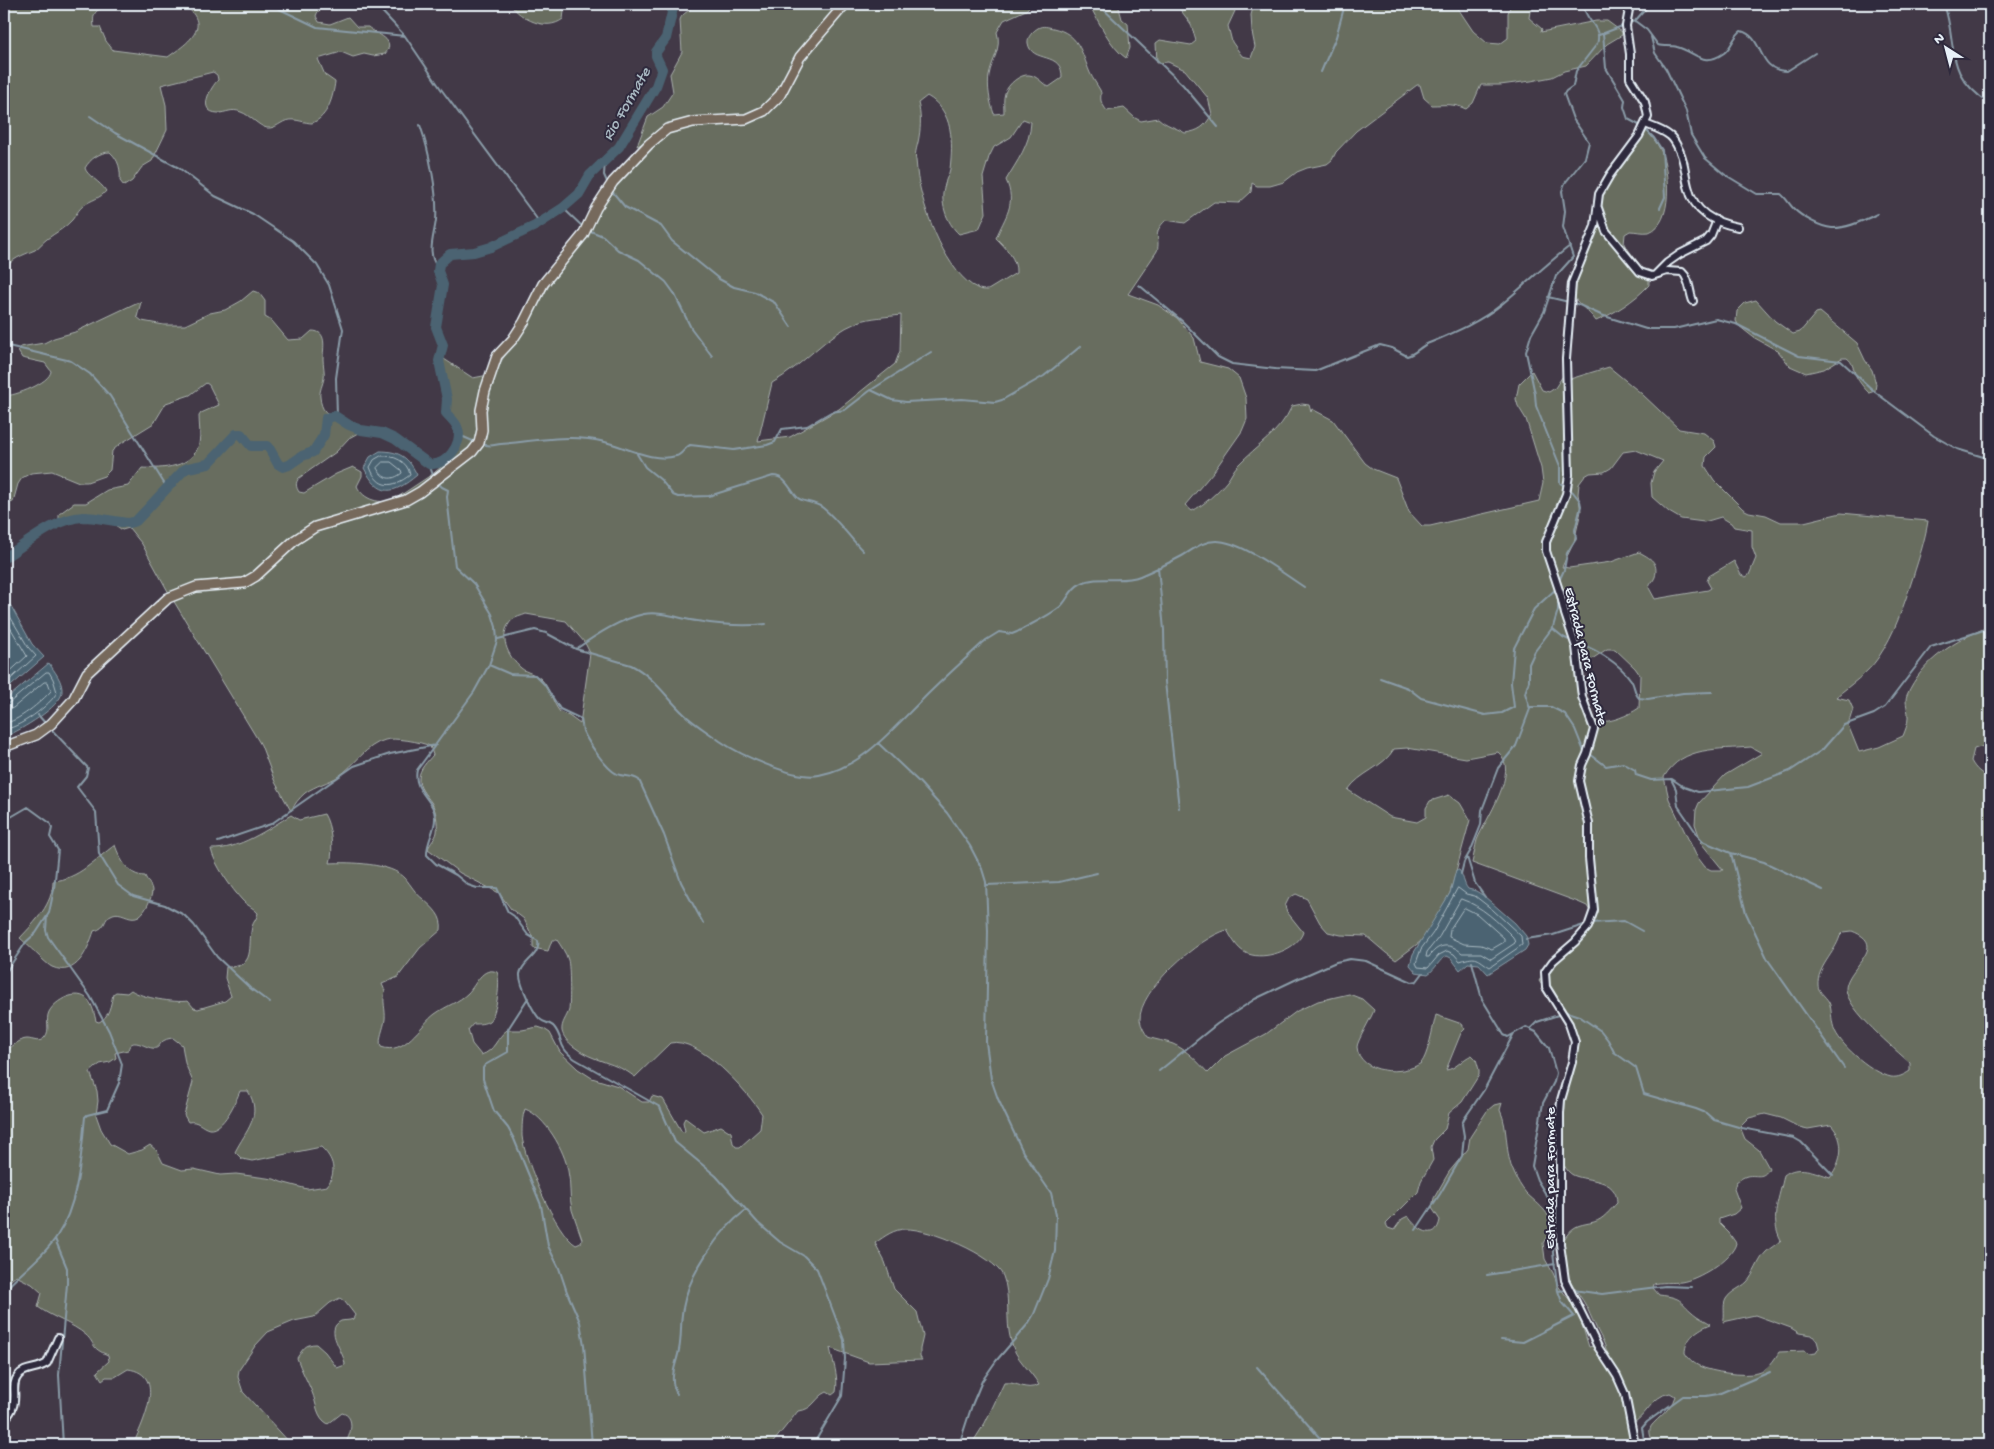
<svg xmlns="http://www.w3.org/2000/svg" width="1994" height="1449" font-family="'Gochi Hand',sans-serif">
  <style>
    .green { fill: #676d5f; stroke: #a8afac; fill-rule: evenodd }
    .water { fill: #4b6472; stroke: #8a9ca8 }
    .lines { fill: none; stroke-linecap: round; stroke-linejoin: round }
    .shore { stroke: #a9b9c2; stroke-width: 1 }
    .stream { stroke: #8a9ca8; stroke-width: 2 }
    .river { stroke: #4b6472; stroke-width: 10 }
    .minor-casing { stroke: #e8f1f8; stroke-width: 10 }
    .major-casing { stroke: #e8f1f8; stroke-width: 12 }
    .minor { stroke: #2f2a3d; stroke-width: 6 }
    .major { stroke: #76695c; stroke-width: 9 }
    .labels { text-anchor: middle; stroke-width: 4; stroke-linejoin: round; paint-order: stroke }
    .street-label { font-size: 15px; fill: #e8f1f8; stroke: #2f2a3d }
    .water-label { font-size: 16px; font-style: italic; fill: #a9b9c2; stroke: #2f2a3d }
  </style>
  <rect width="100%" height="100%" fill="#423947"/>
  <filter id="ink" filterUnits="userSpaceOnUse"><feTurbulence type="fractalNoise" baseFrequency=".02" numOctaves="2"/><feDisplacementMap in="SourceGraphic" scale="10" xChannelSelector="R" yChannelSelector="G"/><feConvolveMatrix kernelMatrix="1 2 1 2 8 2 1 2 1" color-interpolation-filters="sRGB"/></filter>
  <g filter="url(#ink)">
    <path class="green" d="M4 4H111C96 11 92 10 94 27H100L106 41 113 50 168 57C189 42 213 26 183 4H331C323 8 319 7 316 16L319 22 330 24 348 17 357 27H368C377 35 397 39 385 54L373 56 364 54 353 57 341 52 318 59 325 75 335 82C333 97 328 117 312 123 305 123 297 119 289 120 281 121 276 129 267 128 258 126 250 115 241 112 232 108 226 113 218 113 196 112 211 87 218 80L217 75 213 72 161 85 166 105 167 130 152 161 142 167 132 181 124 186 120 181C121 170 119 160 110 152 100 152 90 159 85 168 87 176 100 181 106 191 101 198 91 200 84 205 78 210 76 215 72 220 65 228 55 233 47 239 43 242 39 247 35 250 23 255 10 259 4 271Z
      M510 4H565L563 19C546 32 521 19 510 4Z
      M695 4H1032L1026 10 1004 20 997 32C1002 49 992 59 989 75 987 88 990 102 994 114L1004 113C1004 107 1003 98 1005 93 1008 84 1020 74 1029 75 1038 76 1042 84 1049 87L1062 78C1063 50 1031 64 1028 43 1027 37 1033 31 1038 28 1043 25 1048 27 1053 28 1079 34 1081 51 1090 73 1093 79 1097 85 1100 90 1102 93 1100 97 1101 101 1102 104 1105 108 1107 111L1124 108 1135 118 1141 121 1158 118C1167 126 1175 127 1185 133 1199 131 1205 127 1212 114L1208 98 1185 70 1168 62 1157 63 1156 43 1160 40 1191 45 1196 41 1191 24 1176 4H1229L1235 11 1228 26 1232 42 1242 56 1251 58 1255 47 1252 32 1251 15 1254 4H1455L1473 31 1487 43 1500 44 1508 38V13L1511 4H1531L1529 18 1542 29 1541 32 1596 21H1607L1622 32V35L1607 44 1586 66 1564 71 1552 77 1531 81 1500 85H1481L1473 103 1466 109C1453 103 1445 105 1432 105L1424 98 1420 85H1417L1356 131 1336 152 1332 160 1327 164 1307 168 1297 172 1284 182 1270 186H1257L1252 183 1251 192 1239 203 1214 202 1185 223 1166 220C1151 234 1161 237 1157 251L1128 294 1158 305 1177 318 1194 338 1200 362 1228 369 1239 378 1246 398 1247 419 1242 431 1214 471 1185 505 1192 511C1204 505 1218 492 1227 481 1231 476 1233 470 1238 465 1257 445 1280 433 1292 406L1302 404 1309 405 1311 412 1312 409 1333 420 1365 463 1373 469 1396 478 1409 512 1422 526H1430L1539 501 1543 483 1541 468 1526 419 1518 406 1516 399 1519 384 1532 371 1542 390 1549 392 1555 388 1564 374 1570 379 1609 367 1642 394 1679 429 1704 433 1714 441 1716 447 1706 457 1705 466 1714 480 1743 509 1749 512 1766 515 1781 522H1804L1841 513 1928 521C1925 540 1919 558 1913 577 1904 605 1895 633 1878 658 1868 673 1850 685 1836 697L1849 700 1853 709 1848 725 1859 752 1879 747 1903 736C1905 731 1908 724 1908 718 1909 711 1904 702 1907 695 1922 660 1956 640 1990 626V744L1974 749 1971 761C1976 770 1981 774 1990 777V1445H1654C1652 1440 1649 1434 1650 1429 1651 1422 1671 1412 1675 1396L1670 1393C1651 1396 1647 1417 1630 1425L1631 1445H971L985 1423 1004 1383C1018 1381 1024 1392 1039 1385 1030 1369 1015 1359 1011 1341 1005 1320 1011 1296 1003 1276 994 1255 928 1228 906 1229 894 1229 885 1236 875 1243L885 1262 894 1289 917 1312 923 1336 920 1349V1357L922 1360 869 1362 830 1348C833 1363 839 1376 836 1392L832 1395 827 1392C815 1397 814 1410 798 1411L771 1445H344C351 1436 356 1416 342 1413L328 1424C316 1417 317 1404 312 1392 307 1380 301 1370 297 1358 303 1349 305 1344 316 1344L325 1352 337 1368 345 1365C345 1352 323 1330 341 1321 345 1320 349 1321 353 1319L355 1315 345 1302 340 1298 330 1303 314 1317 294 1321 268 1332 255 1346 239 1370 238 1377 243 1392 292 1445H133C142 1424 168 1374 128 1369L115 1377H106L102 1380 97 1372 109 1361 108 1355C90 1348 96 1344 86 1335 72 1323 53 1318 38 1307L42 1293 32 1284 16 1276 4 1285V1052C11 1048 19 1039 27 1039 33 1039 40 1044 45 1037 51 1030 45 1020 49 1012 55 1000 78 988 88 1000 93 1006 94 1013 96 1021L99 1022C109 1018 111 1004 113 994L116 992 127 993 131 990C142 998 174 1003 188 1001L194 1008 198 1009 225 1001 231 996 225 978 226 967C257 968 247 947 252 927 253 922 257 919 258 913 253 907 246 905 242 900 232 889 214 864 211 849 239 850 268 829 291 815L299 820 324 814C331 825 334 850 330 863 350 862 391 863 405 878 411 885 415 893 423 899 433 908 443 916 441 930L420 948 398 977 382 984 385 991C382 1001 386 1010 385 1019 384 1029 378 1038 381 1047 405 1056 420 1025 435 1014 446 1006 459 1002 468 993 476 985 482 966 497 972 501 981 497 1014 489 1021 484 1024 479 1024 473 1024L468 1030 472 1044 481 1055C495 1051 496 1038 507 1030H522L538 1027 544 1029 550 1033 560 1052 578 1069 592 1078 618 1086 642 1102H649L652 1096 663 1099 682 1132 685 1131 683 1122 685 1118 704 1132 721 1126 731 1132 733 1143 736 1147H740L760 1129 762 1114C748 1092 699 1036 670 1043L635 1077C617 1062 592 1062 573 1046 569 1043 563 1037 562 1031 561 1023 567 1017 569 1010 570 1002 570 967 568 960 566 953 561 946 557 940H552L548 951 533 948V938L524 919 511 909 499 893 460 873 428 849C430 843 436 838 437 832 438 823 436 809 431 802 426 795 418 787 419 778 419 769 428 761 433 755L430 746C422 742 394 737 385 740 366 745 355 765 339 776 328 783 316 785 305 793 299 798 294 805 291 811L275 782 261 745 170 595 142 544 129 528 122 530C106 516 84 522 65 521L59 520V514L74 503H86L107 490 128 486 142 468C162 469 193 468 199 444 201 435 199 425 199 416L201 413 219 405 209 385 206 383 190 395 166 403 154 423 120 444 112 451 110 470 104 476 87 482H79L52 471 31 473 22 478 18 484 13 502 4 505V396C15 396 50 383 51 371L45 363 22 358 18 351 20 347 44 343 54 338 75 332 136 303 141 302 137 317 142 321 164 325H185L210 313 225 310 241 301 253 291 259 293 265 301V317L272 321 288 340 303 339 312 331C328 331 323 348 323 359 323 365 325 372 324 378 323 384 319 391 320 397 322 424 346 415 360 428L358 433 349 438 336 452 299 478C295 483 296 487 299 492L304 493 336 474 353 467 362 472V476L357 486C363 500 381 505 395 499L434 473 456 454 461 445 460 426 445 405 444 393 437 367 444 359 473 378 493 374C543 297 590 217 644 143L637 146 648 117 663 107 673 92 670 74 682 52 680 20C682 12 692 11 695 4ZM927 96C954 111 953 143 950 169 949 175 946 178 945 184 939 201 946 222 959 234L979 229 986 213 983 177 989 157 994 147 1011 137 1023 119 1031 122C1030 145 1017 161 1006 180 1017 205 1005 216 996 238 1006 248 1017 259 1016 273L988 290C985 290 980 290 977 288 947 274 925 213 919 183 917 176 917 168 916 160 914 153 918 145 919 137 921 126 921 114 918 103ZM901 315 900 351 895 364 839 409 790 437 758 441 772 383C803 366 825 335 858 322 871 317 888 317 901 315ZM1636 450 1663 461 1654 472 1651 483 1652 497 1669 512 1681 519 1704 522 1721 517 1731 523 1734 527 1752 530V547L1756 558 1749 575 1746 577 1741 575 1734 561 1709 576 1707 581 1711 588 1708 590 1655 599 1649 588C1650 583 1653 582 1655 577 1659 562 1650 558 1639 552L1611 562 1569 568 1562 567 1574 542 1581 511 1578 494 1579 484 1585 476 1590 473 1604 472 1611 468 1623 452ZM526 614 566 621 585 643 590 653 580 724 569 716 560 712C552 702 550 688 541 679 534 673 527 673 521 668 508 657 497 635 512 620 515 617 522 616 526 614ZM1607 649H1615L1635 668 1640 675 1639 708C1627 716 1612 722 1598 722L1595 719 1583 687V665ZM1751 747 1762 753 1725 775 1699 803 1696 810 1695 824 1702 844 1723 870H1711L1705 867 1696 855 1669 799 1664 777C1683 745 1719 750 1751 747ZM1407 748 1466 758 1498 752C1521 770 1485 820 1477 840 1475 847 1474 855 1472 863L1578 902 1587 906 1591 913 1585 927 1544 973 1539 981 1564 1017 1574 1049 1564 1089 1557 1105 1561 1159C1564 1165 1567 1172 1573 1175 1588 1182 1617 1177 1617 1203 1610 1210 1604 1219 1594 1222 1582 1225 1575 1224 1567 1235 1550 1256 1574 1286 1585 1304 1589 1311 1591 1318 1595 1325 1599 1335 1605 1342 1607 1353L1605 1354 1593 1346 1589 1347 1577 1309 1559 1287 1553 1273 1545 1259 1543 1243C1545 1239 1550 1234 1551 1230 1553 1213 1536 1203 1526 1193 1521 1187 1517 1180 1514 1173 1504 1153 1509 1129 1500 1110L1502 1103 1494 1105 1487 1111 1470 1137 1468 1149 1449 1172 1434 1198 1432 1208 1440 1220C1436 1243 1416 1229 1408 1216L1402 1219 1394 1230 1388 1228 1386 1224 1418 1192 1421 1181 1433 1160 1431 1147 1434 1140 1445 1129 1449 1113 1462 1102 1479 1075V1070L1476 1059 1472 1055C1462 1059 1456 1069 1446 1070L1461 1033 1465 1029 1462 1024 1436 1015C1433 1026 1428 1056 1421 1063 1404 1076 1359 1074 1357 1047 1357 1041 1371 1019 1374 1010L1362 999 1349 994 1318 1001 1297 1011 1266 1034 1225 1056 1208 1073C1198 1062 1187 1050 1173 1044 1165 1041 1156 1040 1148 1037 1145 1033 1141 1026 1140 1020 1138 990 1200 937 1227 930 1233 940 1239 953 1252 955 1268 959 1298 949 1303 932L1287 912 1285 906 1289 898 1296 894 1307 899 1320 923 1328 932 1341 935 1366 936 1386 953 1396 960 1420 942 1429 931 1450 893 1470 820 1460 803 1449 795 1430 801 1426 808V817L1417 822 1390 817 1348 790C1360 772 1383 768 1394 749ZM1852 931C1891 946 1846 967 1846 989 1847 1010 1895 1049 1910 1063V1071C1904 1075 1898 1078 1891 1077 1873 1073 1843 1048 1835 1031 1831 1022 1832 1013 1830 1005 1828 997 1818 993 1818 985 1817 967 1835 953 1840 936L1844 932ZM173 1038 182 1045 185 1063 193 1082 184 1115 188 1122C198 1120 201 1127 209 1129 223 1131 236 1101 240 1091H248C263 1116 246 1130 235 1152L242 1159 252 1161 321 1147C334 1159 337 1172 327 1186L307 1189 281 1182 274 1179 236 1174 220 1175 194 1169 182 1170 163 1163 157 1151 150 1145 142 1150 128 1154 110 1144 101 1129 96 1115 98 1101 97 1091 90 1072 100 1064 110 1062 116 1058 115 1053 128 1050C131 1036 144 1047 152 1048 160 1050 159 1042 165 1040 166 1039 172 1038 173 1038ZM525 1109C545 1116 565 1151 568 1171 571 1183 569 1197 572 1210 575 1220 579 1229 582 1239L581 1243 576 1245C556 1234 524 1159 522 1136 522 1127 522 1117 525 1109ZM1765 1114 1781 1118 1799 1127 1808 1129 1831 1125C1846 1141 1842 1161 1830 1177 1815 1172 1798 1164 1784 1175 1780 1197 1769 1218 1781 1240 1776 1245 1770 1248 1766 1252 1758 1260 1754 1275 1747 1282 1741 1288 1731 1291 1726 1299 1722 1306 1726 1315 1723 1322L1755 1315 1791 1328 1799 1333 1812 1335 1817 1341 1819 1348 1816 1353 1809 1354 1804 1351 1779 1352C1775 1359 1767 1371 1758 1373 1745 1377 1711 1372 1699 1366 1693 1363 1688 1358 1685 1353 1685 1338 1698 1329 1711 1324 1707 1321 1701 1319 1697 1316 1678 1302 1686 1298 1659 1295L1653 1288 1654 1284C1659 1282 1673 1283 1681 1282 1697 1280 1733 1259 1736 1243L1729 1233 1719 1223V1219L1734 1214 1741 1208 1734 1189 1736 1182C1739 1180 1743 1177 1747 1176 1757 1174 1763 1180 1769 1168L1759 1150 1745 1139 1740 1127 1749 1118Z
      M1089 4 1097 7 1101 4H1118L1122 19 1128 24 1130 48 1126 58C1111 48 1097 19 1089 4Z
      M1645 129C1651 136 1657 142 1661 151 1669 170 1674 223 1649 232 1643 233 1635 231 1630 231L1625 234 1624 244 1649 277V285C1634 301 1615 313 1596 321 1589 310 1576 305 1572 292 1565 269 1585 255 1591 235 1595 221 1594 204 1598 190 1604 168 1630 145 1645 129Z
      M1756 300 1775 321 1793 334 1800 332 1816 313 1820 312 1857 343 1865 360 1872 370 1876 384 1875 391 1869 393C1864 388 1859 382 1856 376 1853 369 1853 362 1847 358H1842L1824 369 1806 373 1790 366 1778 351 1753 337 1739 326 1736 321 1737 311 1745 303Z
      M115 845C120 859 128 876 145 876 147 881 152 886 152 891 152 898 144 916 136 917 128 919 121 911 113 914 102 918 108 928 94 931 88 949 77 978 52 967 47 965 26 943 20 938 35 922 53 904 53 881 79 879 95 859 115 845Z"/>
    <path class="water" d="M380 451C400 451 409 458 417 475 393 495 380 498 364 468L370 457Z
      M4 599 11 606 32 644 44 657 4 692Z
      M49 663C54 671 63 681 62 692 61 707 20 730 7 736L4 731V701Z
      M1456 870H1459C1464 876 1463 883 1468 889L1476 891 1484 896 1515 923 1526 936 1528 945 1525 950 1488 974 1479 964 1468 963 1460 970 1451 958 1447 956C1439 959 1436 969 1428 974L1416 972 1410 965 1413 954 1450 893Z"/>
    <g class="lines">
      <path class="shore" d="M381 456C393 455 408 461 410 475 393 488 378 490 370 467L374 460Z
        M383 462H391L401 470 402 473C392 481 383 480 377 468Z
        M4 606 28 647 36 656 4 685
        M4 617 27 656 4 677
        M4 704 9 703 46 672H49L53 679 57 692C52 704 17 730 4 729
        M4 711 13 708 44 682H48L51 691C42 701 17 723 4 723
        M1458 888 1466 894 1475 896 1493 910 1521 936 1522 945 1490 967C1477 959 1478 955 1460 961L1454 954 1447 951 1439 955 1428 968 1418 967 1416 963 1421 949 1433 933Z
        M1461 899C1482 906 1498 922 1513 937L1515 943 1491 959 1481 953H1462C1450 942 1437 944 1429 957H1426L1427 952 1439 937Z
        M1465 908 1477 914 1504 938V942L1492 949 1481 945 1464 944 1449 937 1450 929 1463 909Z"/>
      <path class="stream" d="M269 4 317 27 405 36
        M375 4 405 36 441 89 540 223
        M513 4C523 9 537 6 548 4
        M1098 4 1183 85 1218 127
        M1689 4C1702 10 1713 10 1726 6
        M1944 4C1959 48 1942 72 1990 104
        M1635 21 1647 30 1658 45C1664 47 1671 45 1677 47 1696 52 1703 68 1724 53 1732 47 1733 37 1741 31 1765 37 1756 71 1787 71L1815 53
        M1629 23 1635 21 1650 4
        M1603 33 1606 68 1625 100 1624 107 1628 119 1641 126
        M1599 35 1625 25
        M1651 37 1655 53 1666 69 1686 111 1691 135 1705 158 1724 174 1757 194H1781C1786 198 1789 204 1794 209 1802 217 1820 227 1832 228 1846 229 1865 220 1877 214
        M1321 72 1336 37 1345 4
        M90 116 115 133 179 168 215 196 253 214 293 241 317 265 329 285 343 329 336 378 337 416
        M420 125C429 150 438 194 436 220 434 237 426 254 438 268
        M1645 129 1654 138 1662 150 1665 197 1660 208
        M605 161 604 175 608 184
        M611 190 625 207 661 226 672 241 719 279 734 287 755 292 775 303 791 327
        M563 208 584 228
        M588 230 603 236 618 250 639 260 666 282 674 293 691 328 712 356
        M1139 285 1182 321 1218 357 1232 364 1275 369 1315 371 1380 345 1392 348 1407 356C1415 354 1420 347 1427 344 1453 333 1480 322 1502 304 1525 285 1546 264 1570 246
        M1548 297 1577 304 1601 315 1646 329H1674L1716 319 1736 324 1799 356 1841 361 1875 392 1934 436 1957 449 1990 459
        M4 345 71 361 90 374 110 396 167 488
        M871 390 892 400 906 402 962 399 995 402 1002 400 1044 376 1081 346
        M459 435 475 442
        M482 444C490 447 493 445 501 444 523 442 547 438 570 438 581 438 593 439 605 442 626 447 653 463 676 456 682 455 684 448 690 445L734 450 767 445 775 442 782 429 807 426 831 412 845 410 871 390 931 352
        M637 454 645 467 661 480 673 495 678 497 709 496 773 476C786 476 789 489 798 498 804 503 814 501 823 508 838 520 849 537 863 551
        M429 464 434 478
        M437 482 442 487 448 490 447 497 455 566 474 584 492 614 496 627 497 641 489 665 474 692 417 770C412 791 435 800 435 817 436 830 426 842 427 855L436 864 456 875 468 885 477 888H497L508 912 514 916 528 935 538 941C541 956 522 961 520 974 519 983 534 1015 541 1020 545 1023 551 1023 554 1027 564 1039 557 1047 575 1059L660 1107 675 1142 716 1176 758 1223 780 1242 804 1256 817 1269 844 1340 845 1359 842 1396 813 1445
        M1158 567 1164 630 1165 682 1179 808
        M1559 581 1564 570 1567 553 1576 539 1575 530 1581 506 1580 501 1573 492 1560 483V466L1536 406 1535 394 1526 352 1531 335 1544 312 1556 276 1573 257 1563 227 1565 211 1562 191 1565 183 1585 158 1589 142 1573 119 1564 94 1566 91 1573 86 1576 71 1597 44C1603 27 1584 20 1583 4
        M1552 628 1563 637 1571 641
        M498 639 535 630 546 633 576 649 631 665C653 676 666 697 684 714 694 724 708 732 720 741 740 755 795 780 819 775 863 767 892 729 922 700 943 679 964 660 986 640L999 632 1012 634 1017 632C1031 624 1047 617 1060 607 1068 600 1070 589 1080 584 1098 574 1121 584 1140 576 1154 570 1169 563 1182 556 1193 550 1202 541 1216 541 1242 541 1282 573 1304 587
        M1578 643C1597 650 1619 663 1631 680 1635 686 1634 693 1639 698L1648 699 1683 693 1712 692
        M576 649C596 635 620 619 644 614 661 611 681 619 697 621 721 625 743 627 766 624
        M489 665 510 674 535 675 544 684 560 709 581 719C582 723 582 727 583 731 588 742 606 769 617 774 625 777 632 775 639 780L664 835 681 882 703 923
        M1380 678 1408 688 1421 698 1485 715 1502 713 1514 707 1511 683 1514 648 1534 609 1557 588
        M1530 707H1551L1565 714 1575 729 1583 749 1586 751
        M38 715 46 724
        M50 728 88 768 86 776 77 787 96 812 99 854 118 885 133 896 165 905 184 915 194 925 217 957 250 988 270 1003
        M878 743 919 782 947 813 970 846 982 869 986 882 988 931 986 1042 991 1079 998 1099 1023 1152 1051 1193 1056 1215 1055 1251 1048 1279 1034 1314 1028 1324 996 1361 982 1381 972 1405 959 1445
        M1590 754 1606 766 1623 763 1635 770 1636 775 1651 780 1672 779 1684 787 1698 792 1748 787 1790 771 1822 750 1844 725 1874 714 1885 707 1931 647 1990 628
        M1671 779 1676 789 1678 806 1702 841 1731 853 1764 862 1823 890
        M4 821 28 807 50 823 52 828 50 837 58 850 54 889 49 913 36 933 26 942 4 975
        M218 842 271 824 354 766 390 754 436 745
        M1731 853 1746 913 1768 960 1844 1068
        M1467 857 1475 883 1485 897
        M1461 874 1464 862 1471 850 1481 825 1482 810 1498 768 1516 746 1530 709 1525 693 1529 681V664L1535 651 1553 627 1558 610V598
        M986 885 1059 882 1097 873
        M1591 923 1624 921 1642 931
        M1526 939 1553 935 1587 924
        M1472 962 1482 999 1504 1035 1508 1037 1526 1027 1536 1032 1549 1048 1556 1073 1554 1082 1543 1103 1532 1166 1537 1180 1555 1209 1553 1253 1558 1291 1562 1302 1574 1316 1523 1342 1501 1340
        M528 998 508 1029V1052L485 1065 483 1068V1079L494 1111 508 1128 514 1139 541 1205 548 1246 559 1268 567 1292 580 1322 584 1345 592 1445
        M1531 1028 1537 1022 1567 1012 1579 1016 1601 1031 1608 1040 1614 1052 1636 1068 1644 1094 1696 1109 1706 1113 1714 1120 1742 1128 1794 1138 1801 1142 1833 1175
        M1159 1071 1217 1024 1255 999 1297 979 1336 962 1350 959 1366 961 1412 982 1417 981 1423 973
        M1416 1230 1440 1194 1462 1156 1464 1136 1462 1124 1464 1119 1484 1090 1513 1035
        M55 1239 67 1268V1284L59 1375 63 1445
        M1487 1275 1555 1264
        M1573 1290 1602 1294 1665 1286 1691 1287
        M4 1291C20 1272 43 1258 57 1236 79 1203 81 1155 85 1117L87 1115 107 1110 119 1083 122 1064 109 1031 90 996 48 937 46 930 47 916
        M1558 1291 1568 1290
        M1257 1367 1326 1445
        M677 1394C668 1378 676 1366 679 1350 682 1336 680 1322 683 1308 689 1274 718 1231 746 1210
        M1645 1445 1642 1428 1647 1422 1683 1396H1706L1718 1394 1770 1372"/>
      <path class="river" d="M4 558C26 544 56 518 83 517 99 517 114 522 129 523L136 521 184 470 188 468 208 464 236 434H241L251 446H268L278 464 283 467 289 465 302 456 313 452 324 435 326 418 335 416 349 425 361 430 382 433 395 439 429 464C446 467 463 444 458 429 456 422 450 418 446 413L447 399 439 361 443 345 436 327 443 285 438 271 439 264 450 254 474 252 491 247 535 226 563 208 579 194 590 175 619 147 656 86 662 69 656 56V52L666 38 674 4"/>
      <g class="minor-casing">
        <path id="minor" d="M1630 4 1626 26 1630 54V78L1645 102 1648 117 1639 136 1610 175 1599 194 1595 226 1572 283 1566 359 1569 475 1566 494 1546 542V551L1561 596 1565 614 1576 647 1582 697 1594 729 1587 754 1582 765 1579 781 1589 824V858L1594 910 1588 927 1575 942 1553 961 1545 972 1546 987 1569 1024 1575 1042 1572 1062 1561 1100 1560 1113V1244L1565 1280 1598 1347 1617 1376 1625 1394 1635 1445
          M1645 124C1653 127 1663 130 1670 136 1675 140 1677 146 1680 152 1685 163 1685 175 1688 186 1694 213 1713 222 1738 227
          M1598 208 1606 231 1640 272 1652 276 1667 271 1682 272C1690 279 1689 291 1693 301
          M1656 274 1667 263 1680 254 1706 241 1711 235 1717 220
          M4 1420C23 1401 8 1388 18 1376 24 1367 38 1370 47 1363L58 1338"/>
      </g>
      <g class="major-casing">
        <path id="major" d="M4 747 36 735 51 724 73 700 87 673 168 598 196 587 244 583 256 576 295 540 315 527 406 500 420 492 472 452 479 443 482 430 481 410 485 391 497 356 513 339 524 322 543 284 583 235 596 208 613 182 649 144 667 129 693 122 746 119 764 111 780 95 800 57 845 4"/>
      </g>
      <use href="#minor" class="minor"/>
      <use href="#major" class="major"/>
    </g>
  </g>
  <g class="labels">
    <g class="street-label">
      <text transform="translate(1587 656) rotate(76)" y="5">Estrada para Formate</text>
      <text transform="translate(1549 1178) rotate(-90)" y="5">Estrada para Formate</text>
    </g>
    <g class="water-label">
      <text transform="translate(625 103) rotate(-60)" y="6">Rio Formate</text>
    </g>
  </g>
  <rect width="1994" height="1449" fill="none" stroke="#2f2a3d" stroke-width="20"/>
  <rect x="10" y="10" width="1974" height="1429" fill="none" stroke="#e8f1f8" stroke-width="2" filter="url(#ink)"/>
  <g transform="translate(1946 48) rotate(324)" stroke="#2f2a3d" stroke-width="4" paint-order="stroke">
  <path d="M0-4L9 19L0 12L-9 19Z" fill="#e8f1f8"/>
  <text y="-8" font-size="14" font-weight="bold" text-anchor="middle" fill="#e8f1f8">N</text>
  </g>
</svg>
